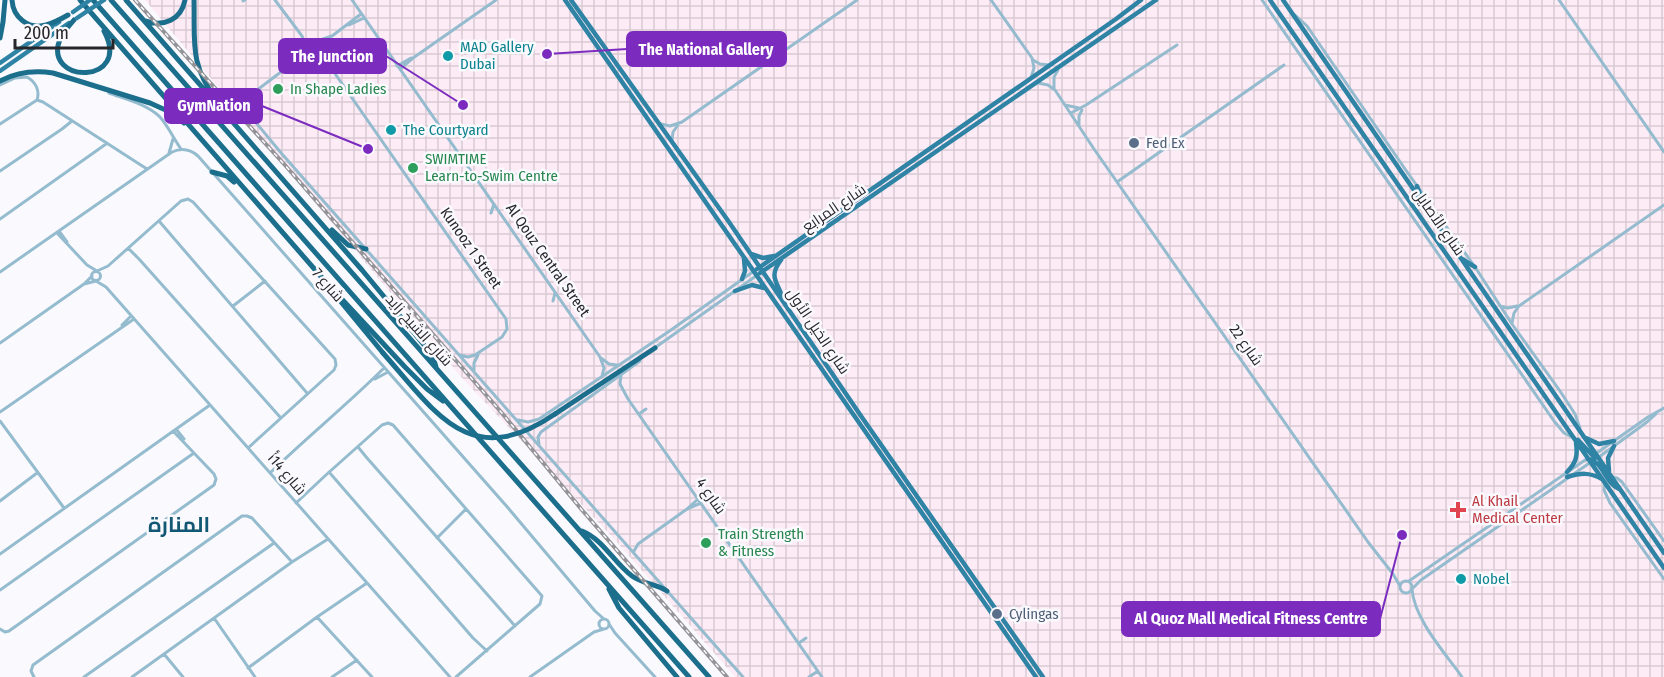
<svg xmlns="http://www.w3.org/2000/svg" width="1664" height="677" font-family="'Fira Sans Condensed',Cairo,sans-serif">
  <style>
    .industrial { fill: url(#industrial-grid) }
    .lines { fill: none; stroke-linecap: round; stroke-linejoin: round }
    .minor { stroke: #94bbce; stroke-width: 3 }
    .major { stroke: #2f84a5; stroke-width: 4.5 }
    .highway { stroke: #1c6e8d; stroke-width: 5 }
    .rail-casing { stroke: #949498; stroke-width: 4 }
    .rail { stroke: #fafafe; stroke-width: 1.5; stroke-dasharray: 4.5; stroke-linecap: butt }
    .major-bridge { stroke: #2f84a5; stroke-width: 4.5 }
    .highway-bridge { stroke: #1c6e8d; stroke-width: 5 }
    .culture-dot { fill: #0f9aa8; stroke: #fafafe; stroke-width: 2 }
    .leisure-dot { fill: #2e9e5b; stroke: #fafafe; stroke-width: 2 }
    .service-dot { fill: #5c6f8a; stroke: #fafafe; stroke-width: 2 }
    .health-dot { fill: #e0444e; stroke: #fafafe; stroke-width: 2 }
    .labels { text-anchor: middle; stroke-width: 5; stroke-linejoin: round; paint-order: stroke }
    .culture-label { font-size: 15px; fill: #0d838f; stroke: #fafafe; text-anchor: start }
    .leisure-label { font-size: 15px; fill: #27864d; stroke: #fafafe; text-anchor: start }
    .service-label { font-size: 15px; fill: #4e5e75; stroke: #fafafe; text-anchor: start }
    .street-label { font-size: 15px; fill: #27272b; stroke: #fafafe }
    .health-label { font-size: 15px; fill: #be3a42; stroke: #fafafe; text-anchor: start }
    .district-label { font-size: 21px; font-weight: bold; fill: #125874; stroke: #fafafe }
    .leader { fill: none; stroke: #7b2cbf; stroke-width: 2 }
    .callout-dot { fill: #7b2cbf; stroke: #fafafe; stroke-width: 2 }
    .callout { fill: #7b2cbf; stroke: #7b2cbf; stroke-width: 2 }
    .callout-label { font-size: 16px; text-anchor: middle; font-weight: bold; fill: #fff }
  </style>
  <defs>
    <pattern id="industrial-grid" width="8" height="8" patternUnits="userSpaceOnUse" patternTransform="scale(1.5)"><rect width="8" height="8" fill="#fdebf6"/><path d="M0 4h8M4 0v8" fill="none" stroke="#d9cad3"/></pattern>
  </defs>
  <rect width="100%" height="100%" fill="#fafafe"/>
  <path class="industrial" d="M145 0H1664V677H735L615 540 462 378Z"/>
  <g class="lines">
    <path class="minor" d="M275 0 302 36 306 45
      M352 0 600 357 604 368 602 376
      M991 0 1032 58 1034 68 1031 78
      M1262 0 1554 421 1564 433 1572 437
      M1559 0 1664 152
      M243 1 245 0
      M1295 15 1307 26 1405 169 1475 267 1512 324 1560 391 1575 414 1580 428
      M349 25 364 18
      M320 40 332 36 361 14
      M307 48 310 54 316 56 321 54 323 47C322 40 316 38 309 42L305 51 298 59 248 97 245 106 248 113 282 154 743 677
      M324 51 329 65 506 319 507 329 502 337 475 355 468 357 460 355
      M1033 60 1040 64 1049 65
      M397 66 411 58
      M400 69 413 58 496 0
      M1038 83 1048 85 1055 90 1094 149 1368 542 1393 574 1400 586
      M0 85 15 78 27 77C36 82 40 91 37 100
      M1054 89V77L1058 70
      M109 93C125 99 147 104 160 117 168 126 174 139 181 149
      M37 100 43 102 147 169
      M1065 105 1079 108
      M1071 113 1086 105 1177 45
      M0 124 37 100
      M661 124 670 126 682 122 857 0
      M1079 126V116L1082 110
      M672 140 673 132 678 125
      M169 153 173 139
      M0 171 62 129 72 121
      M1117 182 1284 65
      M491 213 494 204
      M0 219 106 144
      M159 221 307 393
      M59 231 67 242
      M57 233 87 265 97 271 108 266 181 201 188 199 193 202 335 359 336 365 334 370 248 448
      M128 248 139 259 280 417
      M91.5 276a4.5 4.5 0 1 1 9 0a4.5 4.5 0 1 1-9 0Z
      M0 272 172 152C181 148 190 149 198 156L509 509 595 611 604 619
      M84 284 96 281 106 287 450 677
      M553 301 555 293
      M233 306 265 281
      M1500 306 1508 308 1517 306
      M1512 323 1514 313 1519 306 1664 205
      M122 325 131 316
      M0 343 84 284 92 276
      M656 347 756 276
      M601 358 609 364 617 365
      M474 371V363L478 355
      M621 375 620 384 628 399 822 677
      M375 379 388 372
      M0 412 134 319
      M639 414 646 409
      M518 420 528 422 539 419 671 330 754 271
      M0 421 64 508
      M176 429 184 439
      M539 444 538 437 541 432 640 361
      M358 447 367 458 515 626
      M1594 455 1648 417 1664 408
      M1599 457 1647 422 1656 414
      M329 472 473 638 487 651
      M270 473C307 437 348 404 384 368
      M1611 477 1617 478 1622 482 1664 541
      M1605 482 1604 490 1610 503 1664 579
      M0 501 37 473
      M296 503 327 474 382 425 388 423 393 425 542 596 540 604 456 677
      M687 509 698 499
      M437 538 466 509
      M634 551 638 544 687 509 701 503
      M0 554 210 405
      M1400 587a6 6 0 1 1 12 0a6 6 0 1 1-12 0Z
      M1409 581 1588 458
      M1412 589 1421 580 1591 462
      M1412 589C1414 619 1445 653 1462 677
      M0 590 194 453
      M317 617 372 677
      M214 618 255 677
      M599 624a5 5 0 1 1 10 0a5 5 0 1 1-10 0Z
      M609 624 615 633 655 677
      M0 629 5 632 9 631 214 485 216 479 214 474 173 431
      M799 643 806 638
      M164 654 183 677
      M248 668 317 617 367 583
      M34 677 31 671 33 665 242 516H247L252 518 292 562
      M84 677 274 543
      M132 677 292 562 328 539
      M332 677 357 660
      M530 677 594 632 604 629
      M809 677 818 671"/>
    <path class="major" d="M565 0 1036 677
      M571 0 729 222 861 416 1043 677
      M1270 0 1664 568
      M1283 0 1664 553
      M0 63 59 22
      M0 71 69 23
      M1417 186 1423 203
      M751 254 763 258 774 256
      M1462 259 1475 267
      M781 260C769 276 776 280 782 296
      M757 269 1116 19 1141 0
      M760 273 1156 0
      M742 279 745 271 744 259
      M735 291 752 285 764 288
      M1586 438 1599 444 1614 441
      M1578 440 1595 458
      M1588 459C1603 461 1605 483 1619 489
      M1609 471 1608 458 1614 446
      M1567 472C1576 463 1578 456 1576 443
      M1567 477C1581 473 1589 472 1602 479"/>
    <path class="highway" d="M12 0C13 17 28 30 46 25 54 23 61 19 68 15
      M80 0 324 280 405 367 427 389 443 401
      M93 0 689 677
      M111 0 709 677
      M126 0 362 270 429 351 433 357 436 367
      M194 0C195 41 189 65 217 100
      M74 20C69 26 63 32 60 39 42 85 133 85 104 31
      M145 21C164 27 181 20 185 0
      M0 38 3 22 5 0
      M0 81C17 72 34 70 53 73L150 103 170 112 184 123
      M212 172 227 176 234 182
      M332 230 348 245 366 249
      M332 291 383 353
      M555 414 655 348
      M582 531C604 540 614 563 632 576 643 584 656 584 667 591
      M609 589 619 608 677 677"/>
    <g class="rail-casing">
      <path id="rail" d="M135 0 284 164 501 412 582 510 727 677"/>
    </g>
    <use href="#rail" class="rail"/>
    <path class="major-bridge" d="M73 12 90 0
      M77 18 104 0"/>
    <path class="highway-bridge" d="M383 353C436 413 470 472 555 414"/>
  </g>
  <g class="culture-dot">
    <circle cx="448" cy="56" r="6"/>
    <circle cx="391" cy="130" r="6"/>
    <circle cx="1461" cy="579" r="6"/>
  </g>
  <g class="leisure-dot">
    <circle cx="278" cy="89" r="6"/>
    <circle cx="413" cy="168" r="6"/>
    <circle cx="706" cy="543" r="6"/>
  </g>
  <g class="service-dot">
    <circle cx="1134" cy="143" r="6"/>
    <circle cx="997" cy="614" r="6"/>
  </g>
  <path class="health-dot" d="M1455 501h6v6h6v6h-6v6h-6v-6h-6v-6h6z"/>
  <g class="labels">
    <g class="culture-label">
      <text x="460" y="52">MAD Gallery<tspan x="460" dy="17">Dubai</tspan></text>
      <text x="403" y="135">The Courtyard</text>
      <text x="1473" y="584">Nobel</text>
    </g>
    <g class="leisure-label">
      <text x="290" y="94">In Shape Ladies</text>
      <text x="425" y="164">SWIMTIME<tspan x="425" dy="17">Learn-to-Swim Centre</tspan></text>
      <text x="718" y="539">Train Strength<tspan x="718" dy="17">&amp; Fitness</tspan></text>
    </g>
    <g class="service-label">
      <text x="1146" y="148">Fed Ex</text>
      <text x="1009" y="619">Cylingas</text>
    </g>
    <g class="street-label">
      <text transform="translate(834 208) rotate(-34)" y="5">شارع المرابع</text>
      <text transform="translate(1439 222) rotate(55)" y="5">شارع الأصايل</text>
      <text transform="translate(471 248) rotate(55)" y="5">Kunooz 1 Street</text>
      <text transform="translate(548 260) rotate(55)" y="5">Al Qouz Central Street</text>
      <text transform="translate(328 285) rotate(49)" y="5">شارع 7</text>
      <text transform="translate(419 330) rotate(48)" y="5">شارع الشيخ زايد</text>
      <text transform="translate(818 331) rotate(56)" y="5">شارع الخيل الأول</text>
      <text transform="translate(1246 345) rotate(55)" y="5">شارع 22</text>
      <text transform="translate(287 474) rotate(49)" y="5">شارع 14أ</text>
      <text transform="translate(711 496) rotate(55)" y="5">شارع 4</text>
    </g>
    <g class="health-label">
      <text x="1472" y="506">Al Khail<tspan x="1472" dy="17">Medical Center</tspan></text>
    </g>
    <g class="district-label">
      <text x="179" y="532">المنارة</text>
    </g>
  </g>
  <path class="leader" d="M547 54L627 49M463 105L386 56M368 149L262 106M1402 535L1380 619"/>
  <g class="callout-dot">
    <circle cx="547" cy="54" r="6"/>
    <circle cx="463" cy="105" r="6"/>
    <circle cx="368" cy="149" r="6"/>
    <circle cx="1402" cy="535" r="6"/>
  </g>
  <g class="callout">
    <rect x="627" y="32" width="159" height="34" rx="6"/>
    <rect x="279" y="39" width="107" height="34" rx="6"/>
    <rect x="165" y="89" width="97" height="34" rx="6"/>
    <rect x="1122" y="602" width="258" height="34" rx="6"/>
  </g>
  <g class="callout-label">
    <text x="706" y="55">The National Gallery</text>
    <text x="332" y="62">The Junction</text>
    <text x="214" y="111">GymNation</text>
    <text x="1251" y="624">Al Quoz Mall Medical Fitness Centre</text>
  </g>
  <path d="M15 39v9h98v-9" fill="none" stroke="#27272b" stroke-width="3"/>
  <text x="24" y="39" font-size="18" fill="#27272b" stroke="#fafafe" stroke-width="4.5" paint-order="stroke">200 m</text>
</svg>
